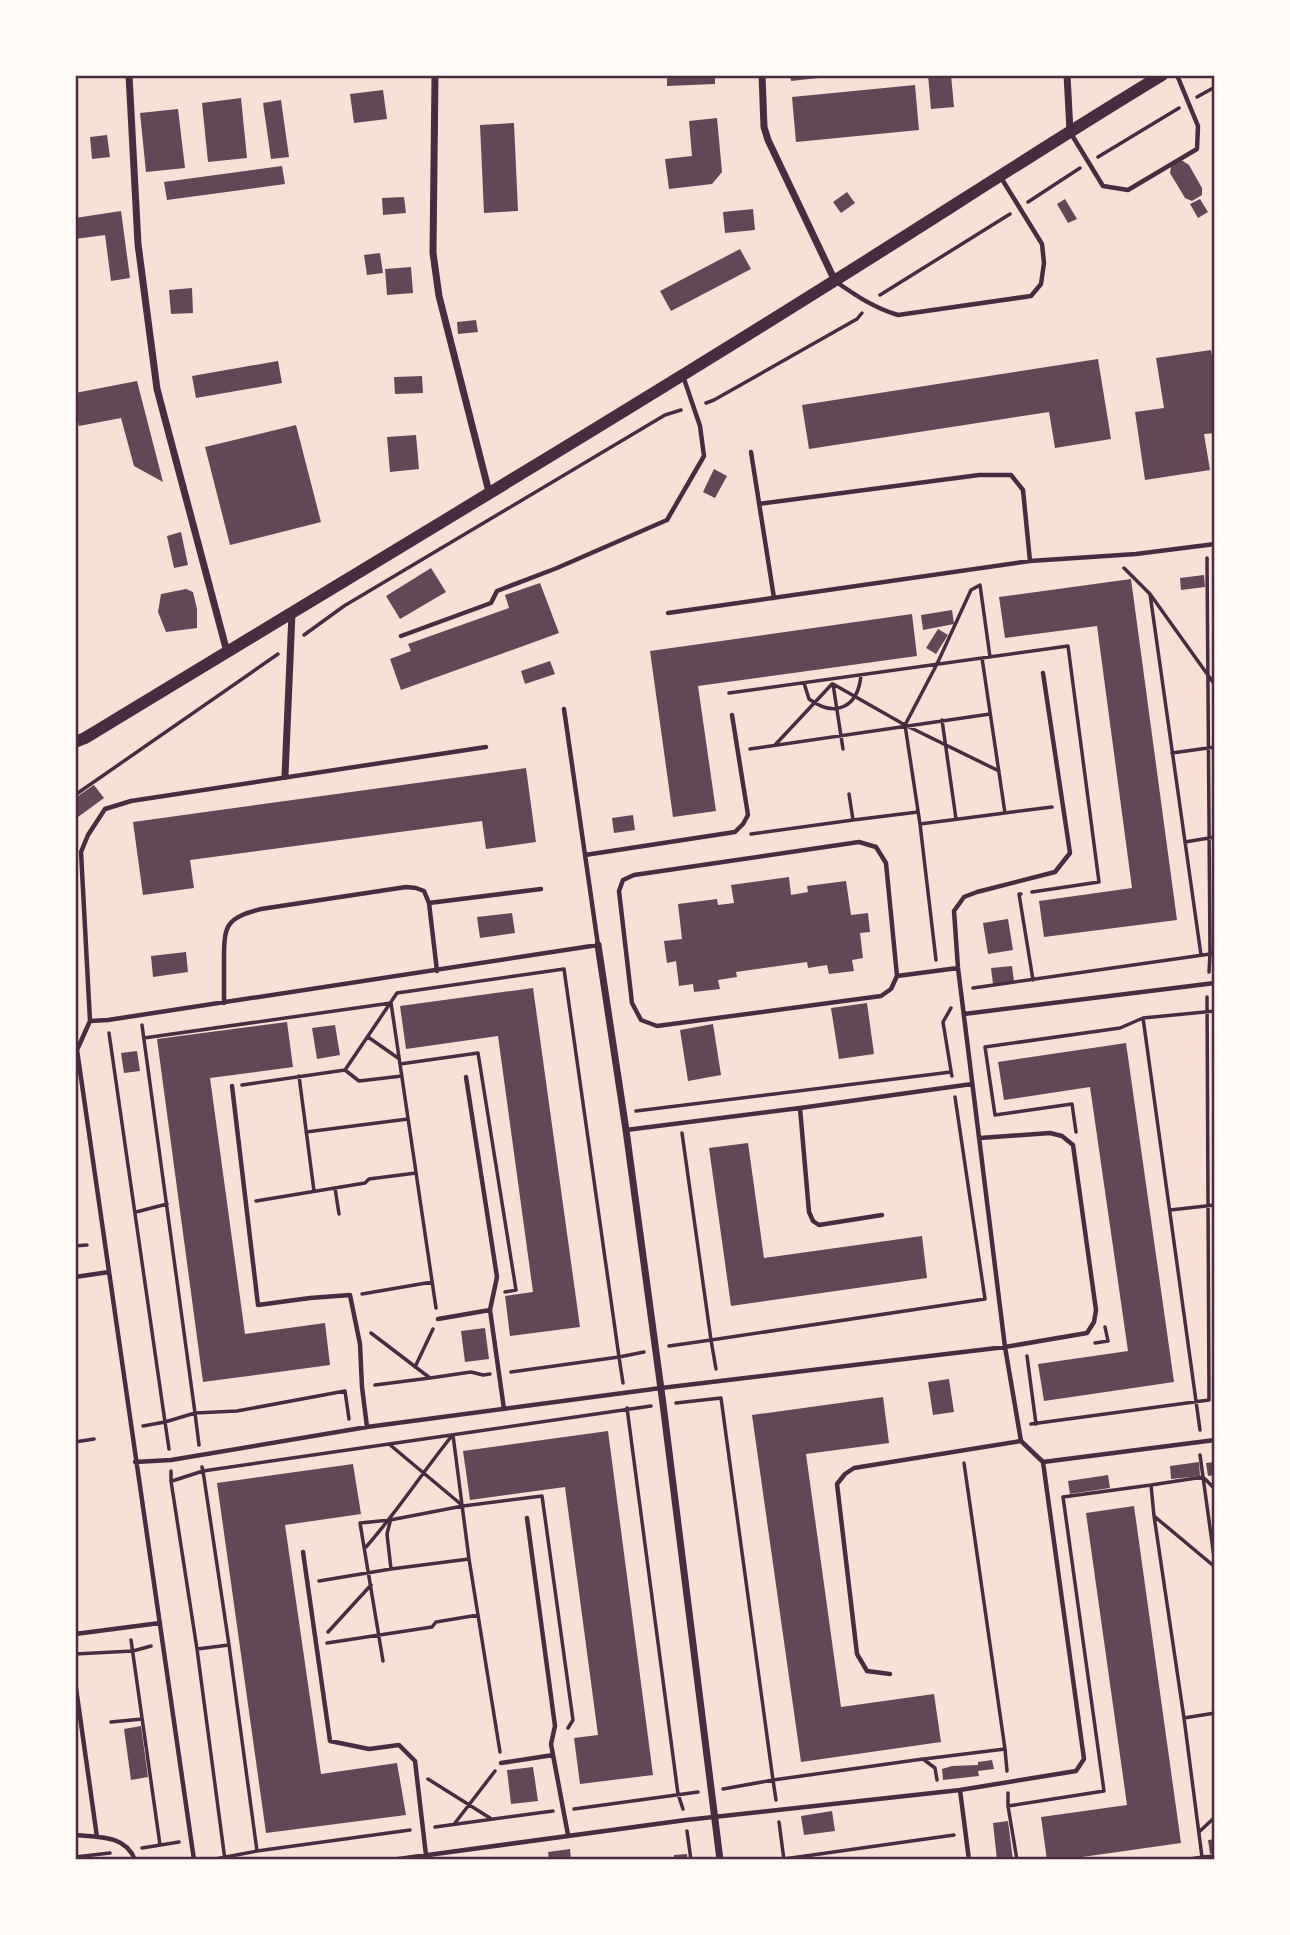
<svg xmlns="http://www.w3.org/2000/svg" width="1290" height="1935" font-family="'PT Sans',sans-serif">
  <style>
    .building { fill: #644757 }
    .lines { fill: none; stroke-linecap: round; stroke-linejoin: round }
    .path { stroke: #4a2c40; stroke-width: 3.5 }
    .service { stroke: #4a2c40; stroke-width: 4.5 }
    .minor { stroke: #4a2c40; stroke-width: 7 }
    .tertiary { stroke: #4a2c40; stroke-width: 12 }
    .neatline { fill: none; stroke: #4a2c40; stroke-width: 2.5 }
  </style>
  <rect width="100%" height="100%" fill="#f7e1d7"/>
  <path class="building" d="M667 75H715V84L667 86Z
    M790 75H828V77L791 81Z
    M928 75H951L954 107 931 109Z
    M915 85 919 130 796 142 792 97Z
    M383 90 387 119 354 123 350 94Z
    M241 98 247 158 208 162 202 103Z
    M281 100 289 157 271 159 263 103Z
    M178 109 185 168 146 172 140 113Z
    M717 118 722 172 712 184 669 189 665 159 692 156 689 121Z
    M514 123 518 211 484 213 480 125Z
    M107 135 110 157 92 159 90 137Z
    M1179 161H1183L1189 165 1202 188V195L1192 201 1185 198 1170 173 1171 167Z
    M282 166 285 184 167 200 164 182Z
    M847 192 855 203 841 213 833 202Z
    M404 197 406 213 383 215 382 198Z
    M1065 199 1077 219 1068 223 1057 204Z
    M1200 199 1208 212 1198 218 1190 204Z
    M753 209 755 230 725 233 723 212Z
    M121 211 130 278 111 281 105 235 75 239V218Z
    M740 249 751 269 671 311 660 291Z
    M380 253 383 273 367 275 364 255Z
    M411 267 413 293 387 295 385 269Z
    M192 288 193 313 171 314 169 290Z
    M476 320 478 332 458 334 457 322Z
    M1211 350 1215 375V433L1204 434 1210 470 1145 480 1135 412 1164 408 1156 358Z
    M1098 359 1111 439 1055 448 1049 412 809 449 802 405Z
    M278 361 282 383 196 398 192 376Z
    M422 376 423 393 395 394 394 377Z
    M137 381 163 482 134 466 121 418 79 426 75 408V393Z
    M296 425 321 522 230 545 205 447Z
    M416 435 419 469 390 472 387 437Z
    M714 469 727 476 715 498 703 492Z
    M181 532 188 565 174 568 167 536Z
    M431 568 446 592 400 619 386 596Z
    M1204 575 1205 587 1181 590 1180 578Z
    M1131 579 1177 920 1044 937 1039 901 1132 888 1097 626 1005 638 999 597Z
    M540 583 559 633 401 690 390 659 411 651 408 644 509 608 505 595Z
    M186 589 193 592 197 609V628L166 632 158 612 161 594Z
    M952 610 954 624 923 630 921 615Z
    M912 614 917 656 698 686 716 811 673 817 650 651Z
    M938 629 948 635 936 654 926 648Z
    M550 661 555 674 525 684 521 671Z
    M526 768 536 842 486 849 482 821 190 860 194 888 143 895 133 822Z
    M94 785 104 798 78 817 75 813V798Z
    M633 815 635 830 614 833 612 818Z
    M789 877 791 895 808 892 807 886 846 881 851 915 868 913 870 932 860 933 863 958 852 960 854 971 829 974 827 965 808 968 807 962 736 972 737 977 718 980 720 989 694 992 693 984 679 986 676 961 667 963 664 941 682 939 678 904 717 899 718 905 734 903 731 885Z
    M512 913 515 933 480 938 477 917Z
    M1008 919 1013 950 988 954 983 923Z
    M186 952 188 972 153 977 151 956Z
    M1012 966 1014 981 993 984 991 968Z
    M533 988 580 1327 510 1336 505 1296 533 1292 498 1036 406 1049 400 1006Z
    M867 1003 874 1054 839 1059 831 1008Z
    M287 1022 293 1067 210 1078 245 1334 325 1323 330 1365 203 1382 157 1039Z
    M713 1024 721 1075 688 1081 680 1030Z
    M335 1025 340 1055 317 1059 312 1028Z
    M1126 1043 1174 1382 1044 1401 1038 1364 1128 1351 1090 1087 1004 1100 998 1062Z
    M137 1051 140 1071 124 1073 121 1053Z
    M748 1143 764 1258 922 1236 927 1278 731 1306 709 1148Z
    M485 1328 489 1359 465 1362 461 1331Z
    M949 1379 954 1412 933 1415 928 1382Z
    M883 1397 889 1443 806 1454 841 1707 934 1694 941 1742 801 1762 752 1415Z
    M608 1431 653 1775 580 1784 574 1738 598 1735 565 1487 470 1500 463 1451Z
    M1199 1462 1200 1476 1171 1479 1170 1466Z
    M1215 1462V1475L1208 1476 1206 1463Z
    M353 1464 361 1514 285 1525 321 1774 397 1763 406 1815 266 1833 217 1483Z
    M1108 1475 1110 1488 1070 1494 1068 1481Z
    M1134 1506 1181 1843 1061 1860H1047L1041 1817 1127 1805 1086 1513Z
    M141 1726 148 1777 131 1780 124 1729Z
    M992 1760 994 1769 978 1771 979 1776 943 1780 942 1769 952 1766 978 1765V1762Z
    M533 1767 538 1801 511 1804 507 1770Z
    M832 1811 835 1831 804 1835 801 1816Z
    M1008 1821 1013 1860H997L993 1823Z
    M1215 1839V1853L1210 1854 1208 1840Z
    M570 1849 571 1860H549L548 1852Z
    M687 1854V1860H674V1855Z"/>
  <g class="lines">
    <path class="path" d="M1197 97 1215 87
      M1098 157 1179 108
      M1028 202 1080 168
      M880 295 1010 214
      M706 403 714 400 857 319 862 313
      M1207 558 1210 954 1215 953
      M1124 568 1150 594
      M304 635 344 606 665 415 681 410
      M982 658 1005 813 1052 807
      M804 683 809 699C835 718 858 708 861 675
      M729 693 1068 646 1099 882 1032 892
      M942 720 956 819
      M775 745 832 684
      M750 749 990 714
      M843 749 833 684 905 725 999 771
      M1172 753 1215 747
      M849 794 853 820 918 812
      M75 795 278 654
      M920 824 1005 813
      M751 834 853 820
      M1185 842 1215 837
      M1021 894H1019L1033 980
      M1201 955 1150 594 1215 685
      M936 960 920 824 905 725 937 664 971 590 980 585 990 657
      M973 988 1210 954 1209 972
      M1143 1018 1200 1430
      M142 1025 195 1413 237 1411 345 1391 349 1419
      M109 1033 165 1422 143 1426
      M368 1037 398 1058
      M144 1038 391 1003 436 1308
      M400 1064 478 1053 516 1290 505 1292
      M345 1070 359 1081 402 1076
      M951 1071 943 1022 951 1008
      M299 1076 314 1191
      M242 1085 345 1070 397 993 564 969 619 1357 511 1372
      M636 1111 951 1072 952 1076
      M306 1132 408 1119
      M1076 1132 1072 1104 995 1115 985 1047 1120 1028 1143 1018 1215 1011
      M682 1133 711 1340 985 1299 955 1097
      M335 1188 339 1214
      M256 1201 365 1183 369 1179 416 1173
      M1170 1210 1215 1205
      M136 1212 167 1204
      M75 1246 87 1245
      M362 1294 432 1282
      M75 1311H76
      M371 1333 430 1378 375 1385
      M1095 1343 1108 1341 1105 1327
      M669 1346 711 1340 716 1369
      M1027 1356 1036 1424
      M415 1367 433 1329
      M430 1378 471 1372 483 1375 490 1374
      M623 1383 619 1357 644 1352
      M676 1403 721 1398 773 1780 723 1789
      M627 1408 678 1794 683 1809
      M1031 1424 1209 1400 1207 997
      M453 1435 469 1559 500 1752
      M75 1442 94 1439
      M389 1444 651 1406
      M169 1449 165 1422 195 1413 199 1445
      M1200 1455 1215 1564
      M964 1463 1005 1749
      M202 1467 203 1471 389 1444 463 1506 390 1520 360 1523 383 1661
      M171 1471V1481L197 1649 225 1860
      M172 1481 203 1471 229 1645
      M1215 1489 1203 1477 1151 1485 1154 1516 1215 1567
      M1063 1497 1151 1485
      M463 1506 542 1496 573 1720 568 1728
      M1154 1516 1184 1718 1202 1857 1215 1856
      M390 1522 387 1534 391 1569
      M366 1547C397 1512 422 1473 451 1437
      M319 1581 391 1569 469 1559
      M328 1632 371 1585
      M131 1640 160 1845
      M327 1643 432 1627 436 1622 478 1615
      M197 1649 229 1645 257 1851 210 1860
      M75 1654 133 1651 151 1646
      M1184 1718 1215 1713
      M111 1722 142 1719
      M924 1759 1005 1749 1007 1771
      M428 1779 490 1818
      M1008 1793V1806L1017 1860
      M776 1800 773 1780 923 1759 935 1768 937 1780
      M1008 1806 1104 1791 1063 1497
      M574 1809 698 1792
      M779 1822 784 1860
      M455 1823 495 1771
      M435 1827 553 1811
      M687 1831 691 1860
      M1199 1832 1215 1817
      M142 1848 179 1842
      M257 1851 410 1830
      M75 1857 110 1853
      M784 1859 954 1835
      M1184 1860 1202 1857"/>
    <path class="service" d="M1070 132 1103 186 1128 190 1197 149 1198 126 1177 75
      M835 281C855 295 874 308 898 315L1031 296 1041 284 1044 263 1042 244 1000 176
      M751 452 774 598
      M759 504 979 475H1011L1023 490 1030 561
      M668 613 1030 561 1136 554 1215 544
      M401 636 491 603 497 591 557 568 667 520 704 456 700 426 683 376
      M585 855 735 832 743 824 748 815 732 715
      M429 903 541 889
      M897 976 886 863 876 847 859 842 634 875 623 880 619 891 632 1003 641 1020 657 1026 881 996 891 989 897 976 958 968
      M224 1003C224 988 224 973 224 958 224 924 227 918 261 909L406 887 416 888 424 891 429 903 437 971
      M964 1014 1215 983
      M90 1021 108 1020 598 945 564 709
      M466 1077 497 1277 490 1310 504 1409
      M232 1086 258 1305 310 1298 350 1295 360 1344 362 1387 367 1427
      M800 1108 809 1212 813 1221 819 1225 882 1215
      M626 1130 800 1108 972 1084
      M75 1277 109 1272
      M438 1319 490 1310
      M135 1462 171 1460 367 1427 661 1388 1005 1347 1087 1333 1094 1322 1096 1310 1073 1145 1062 1136 1050 1133 980 1138
      M1043 1462 1215 1440
      M527 1518 555 1726 551 1744 568 1835
      M303 1552 330 1741 369 1749 399 1745 415 1761 426 1855
      M75 1634 160 1623
      M890 1674 867 1671 857 1654 837 1484 845 1474 854 1468 1021 1441
      M75 1681 97 1837
      M501 1763 553 1755
      M960 1790 969 1860
      M75 1835C98 1837 126 1835 135 1860
      M194 1860 77 1050 90 1021 81 852 88 835 105 809 131 801 486 747
      M391 1860 686 1820 960 1790 1076 1771 1084 1759 1043 1462 1021 1441 1005 1347 958 968 954 911 964 897 977 892 1055 872 1070 853 1043 673"/>
    <path class="minor" d="M129 75 138 244 157 389 227 652
      M435 75 433 253 439 296 489 492
      M762 75 764 127 768 140 835 281
      M1067 75 1070 131
      M285 776 292 613
      M598 945 626 1130 663 1404 720 1860"/>
    <path class="tertiary" d="M75 742 85 738C335 586 586 437 834 281 943 213 1051 142 1162 75"/>
  </g>
  <rect width="1290" height="1935" fill="none" stroke="#fffaf5" stroke-width="154"/>
  <rect x="77" y="77" width="1136" height="1781" class="neatline"/>
</svg>
